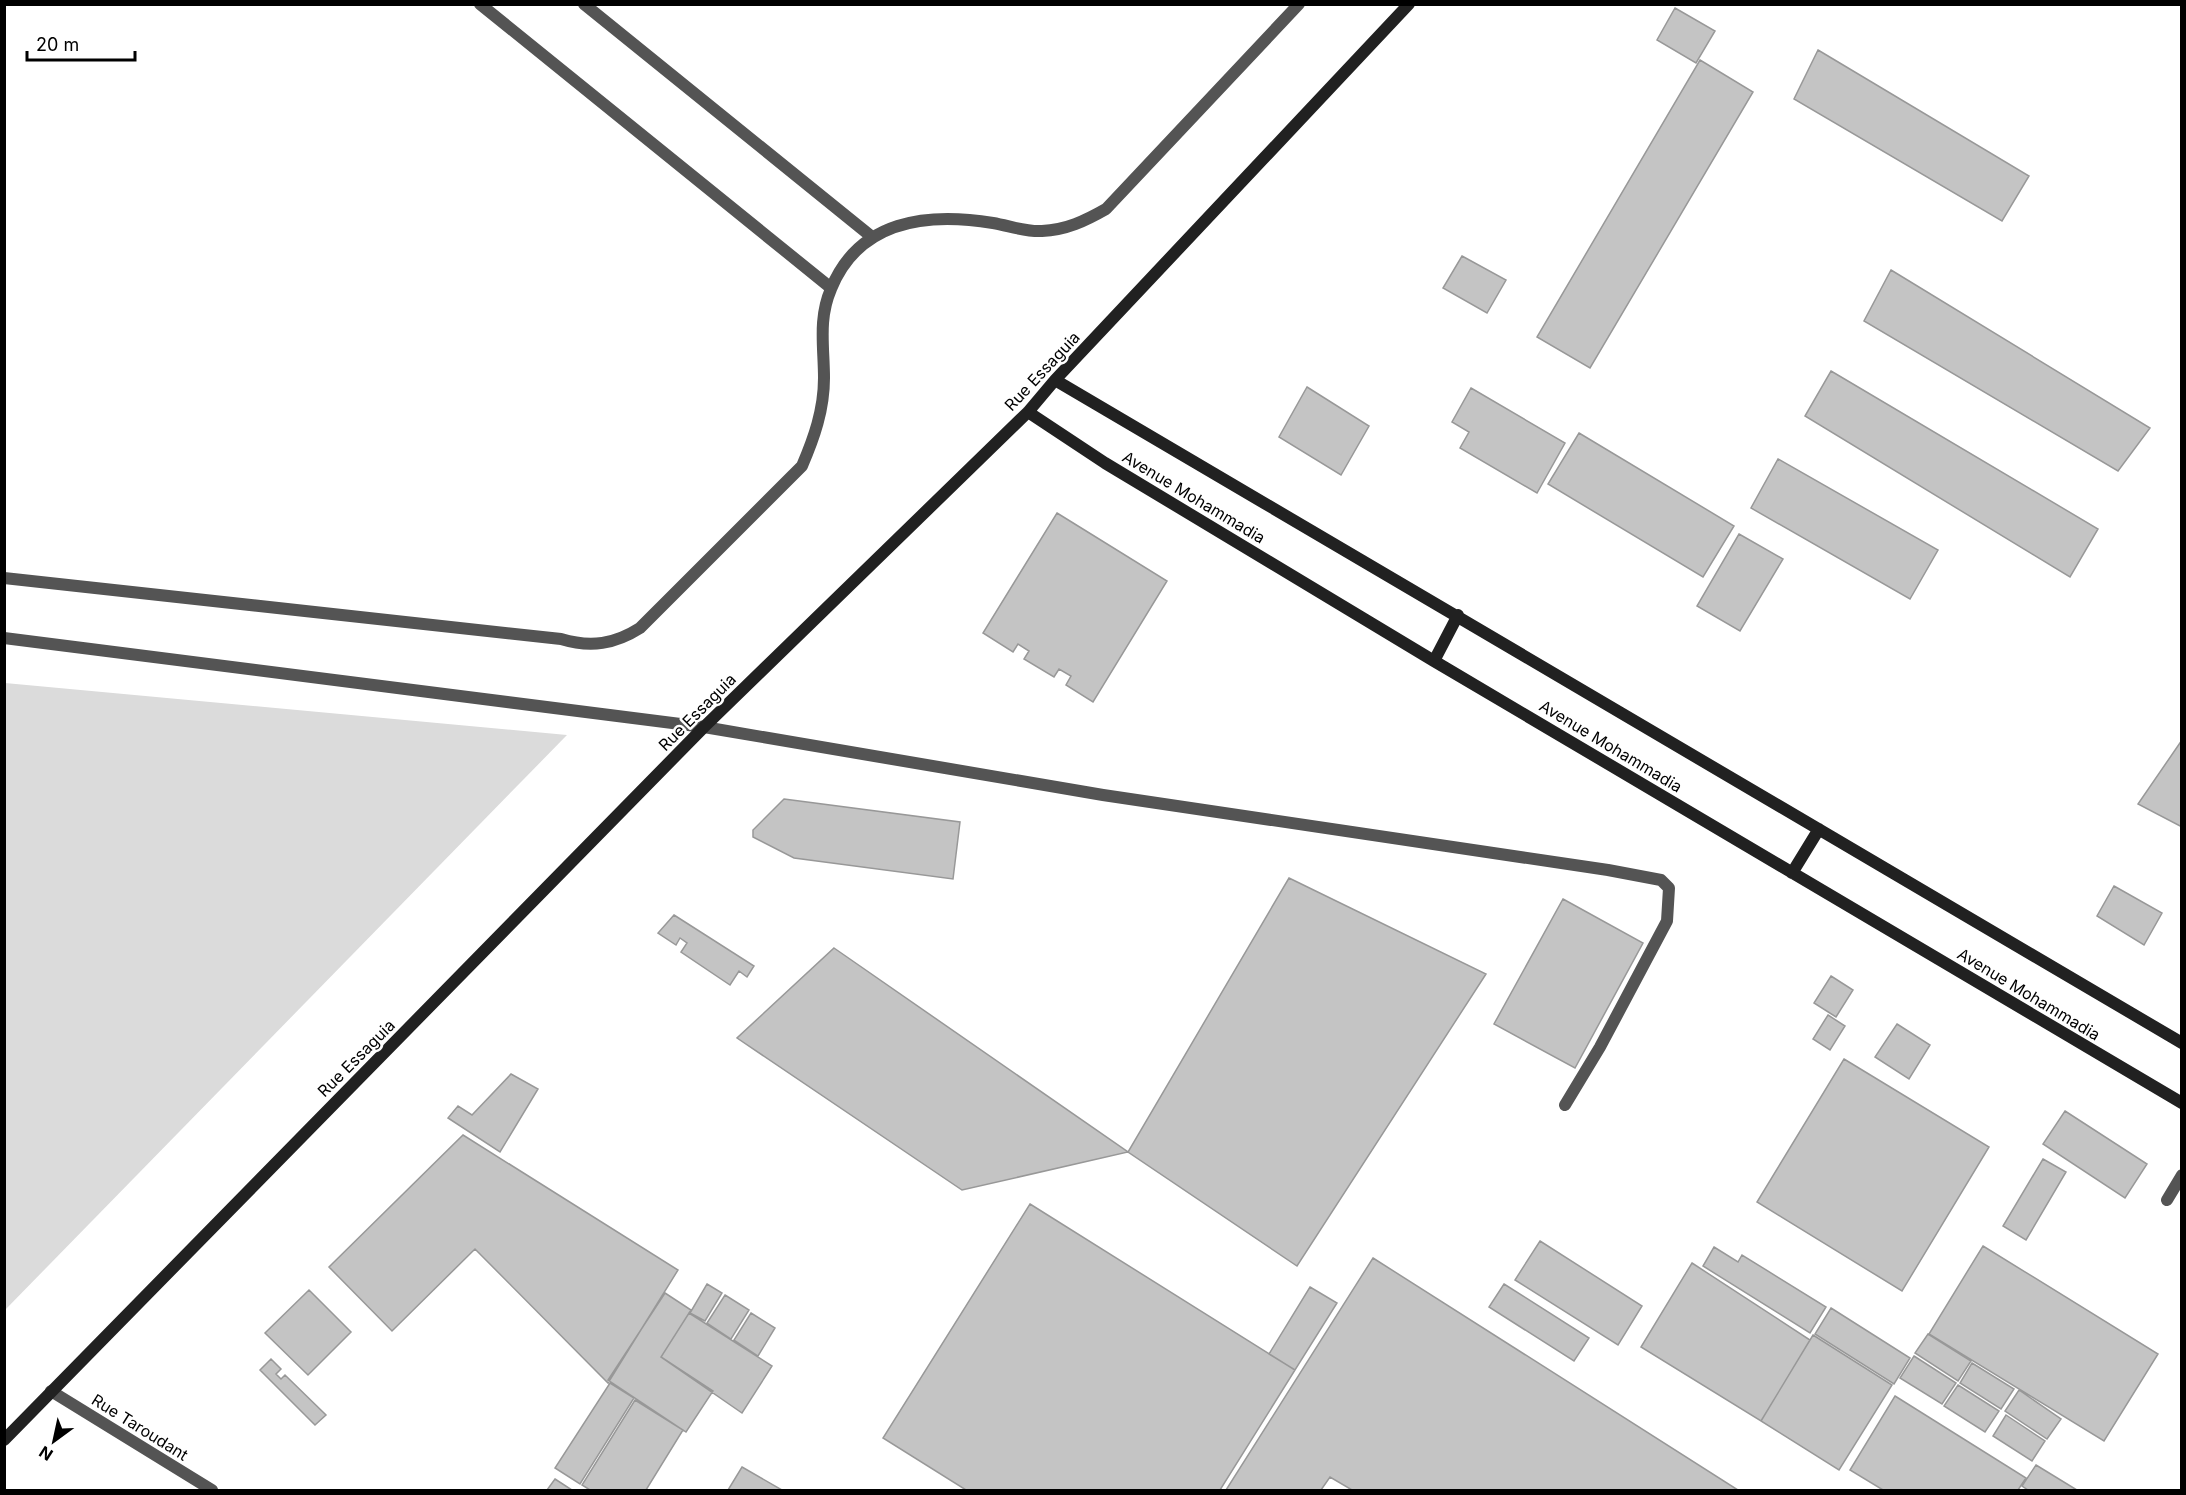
<svg xmlns="http://www.w3.org/2000/svg" width="2186" height="1495" font-family="Inter,sans-serif">
  <style>
    .green { fill: #dbdbdb }
    .building { fill: #c4c4c4; stroke: #989898; stroke-width: 1.5 }
    .lines { fill: none; stroke-linecap: round; stroke-linejoin: round }
    .lane { stroke: #545454; stroke-width: 12 }
    .street { stroke: #545454; stroke-width: 12 }
    .secondary { stroke: #212121; stroke-width: 12 }
    .labels { text-anchor: middle; stroke-width: 5; stroke-linejoin: round; paint-order: stroke }
    .street-label { font-size: 16px; fill: #000; stroke: #fff }
  </style>
  <rect width="100%" height="100%" fill="#fff"/>
  <path class="green" d="M5 683 567 735 5 1310 4 683Z"/>
  <path class="building" d="M1675 8 1715 31 1696 63 1657 40Z
    M1818 50 2029 176 2002 221 1794 99Z
    M1700 60 1753 92 1590 368 1537 337Z
    M1462 256 1506 280 1487 313 1443 288Z
    M1891 270 2150 428 2118 471 1864 321Z
    M1831 371 2098 529 2070 577 1805 416Z
    M1307 387 1369 426 1341 475 1279 437Z
    M1471 388 1565 443 1537 493 1460 448 1469 432 1452 422Z
    M1579 433 1734 526 1703 577 1548 484Z
    M1778 459 1938 550 1910 599 1751 508Z
    M1057 513 1167 581 1093 702 1066 685 1071 676 1059 669 1054 677 1024 659 1029 651 1018 644 1013 652 983 633Z
    M1739 534 1783 559 1740 631 1697 606Z
    M2182 740V827L2138 804Z
    M784 799 960 822 953 879 794 858 753 837V830Z
    M1289 878 1486 974 1297 1266 1128 1152Z
    M2114 886 2162 913 2144 945 2097 916Z
    M1563 899 1643 943 1575 1068 1494 1024Z
    M674 915 754 966 747 977 739 971 730 985 681 952 687 943 680 938 676 945 658 933Z
    M834 948 1128 1152 962 1190 737 1038Z
    M1831 976 1853 990 1836 1017 1814 1003Z
    M1828 1015 1845 1026 1830 1050 1813 1039Z
    M1897 1024 1930 1045 1909 1079 1875 1057Z
    M1844 1059 1989 1147 1902 1291 1757 1202Z
    M511 1074 538 1089 500 1152 448 1118 458 1106 472 1115Z
    M2065 1111 2147 1164 2125 1198 2043 1144Z
    M463 1135 678 1270 608 1383 475 1249 392 1331 329 1267Z
    M2043 1159 2066 1172 2026 1240 2003 1226Z
    M1030 1204 1295 1370 1220 1490H966L883 1438Z
    M1540 1241 1642 1306 1618 1345 1515 1280Z
    M1983 1246 2158 1354 2104 1441 1929 1334Z
    M1714 1247 1738 1262 1742 1255 1826 1307 1810 1333 1703 1266Z
    M1373 1258 1738 1490H1352L1330 1477 1321 1490H1226Z
    M1692 1263 1810 1340 1761 1421 1641 1347Z
    M707 1284 722 1293 705 1321 690 1313Z
    M1504 1284 1589 1338 1574 1361 1489 1307Z
    M1310 1287 1337 1303 1295 1370 1269 1354Z
    M309 1290 351 1332 308 1375 265 1333Z
    M665 1293 691 1310 661 1357 713 1391 686 1432 608 1380Z
    M725 1295 749 1310 731 1339 707 1323Z
    M1831 1308 1910 1358 1894 1384 1815 1334Z
    M689 1313 772 1366 742 1413 661 1357Z
    M751 1313 775 1328 758 1356 734 1340Z
    M1928 1334 1971 1361 1958 1381 1915 1353Z
    M1813 1335 1892 1385 1839 1470 1761 1421Z
    M1914 1356 1956 1383 1942 1404 1900 1378Z
    M271 1359 281 1369 276 1374 281 1379 285 1375 326 1415 315 1425 260 1370Z
    M1972 1363 2014 1389 2001 1409 1960 1383Z
    M610 1383 634 1398 580 1484 555 1468Z
    M1958 1385 1999 1411 1985 1432 1944 1406Z
    M2019 1390 2061 1419 2047 1439 2005 1411Z
    M1895 1396 2026 1478 2018 1490H1883L1850 1470Z
    M635 1400 683 1430 646 1490H590L582 1485Z
    M2006 1415 2045 1441 2032 1461 1993 1436Z
    M2036 1465 2077 1490H2028L2022 1486Z
    M742 1467 782 1490H728Z
    M555 1479 572 1490H547Z"/>
  <g class="lines">
    <path class="lane" d="M480 4 831 288
      M584 4 872 237
      M4 578 561 639C591 648 615 644 640 628L802 466C814 438 824 410 824 378 824 347 818 319 831 289 859 220 927 212 993 223 1010 226 1025 232 1042 231 1066 230 1085 221 1106 209L1299 4
      M704 727 1103 795 1608 870 1661 880 1669 888 1667 921 1600 1047 1565 1105
      M2167 1200 2182 1175"/>
    <path class="street" d="M4 638 704 727
      M51 1391 212 1490"/>
    <path class="secondary" d="M1055 380 2182 1043
      M1028 412 1105 463 1434 661 2182 1103
      M1434 661 1458 615
      M1792 873 1819 829
      M4 1440 704 727 1028 412 1055 380 1409 4"/>
  </g>
  <g class="labels">
    <g class="street-label">
      <text transform="translate(1042 371) rotate(-47)" y="6">Rue Essaguia</text>
      <text transform="translate(1194 497) rotate(31)" y="6">Avenue Mohammadia</text>
      <text transform="translate(697 712) rotate(-45)" y="6">Rue Essaguia</text>
      <text transform="translate(1611 746) rotate(31)" y="6">Avenue Mohammadia</text>
      <text transform="translate(2029 994) rotate(31)" y="6">Avenue Mohammadia</text>
      <text transform="translate(356 1058) rotate(-45)" y="6">Rue Essaguia</text>
      <text transform="translate(140 1427) rotate(32)" y="6">Rue Taroudant</text>
    </g>
  </g>
  <rect width="2186" height="1495" fill="none" stroke="#000000" stroke-width="12"/>
  <g transform="translate(54 1441) rotate(213)" stroke="#ffffff" stroke-width="4.5" paint-order="stroke">
  <path d="M0-4.5L10 22L0 15L-10 22Z" fill="#000000"/>
  <text y="-9" font-size="16" font-weight="bold" text-anchor="middle" fill="#000000">N</text>
  </g>
  <path d="M27 51v9h108v-9" fill="none" stroke="#000000" stroke-width="3"/>
  <text x="36" y="51" font-size="18" fill="#000000" stroke="#ffffff" stroke-width="4.5" paint-order="stroke">20 m</text>
</svg>
